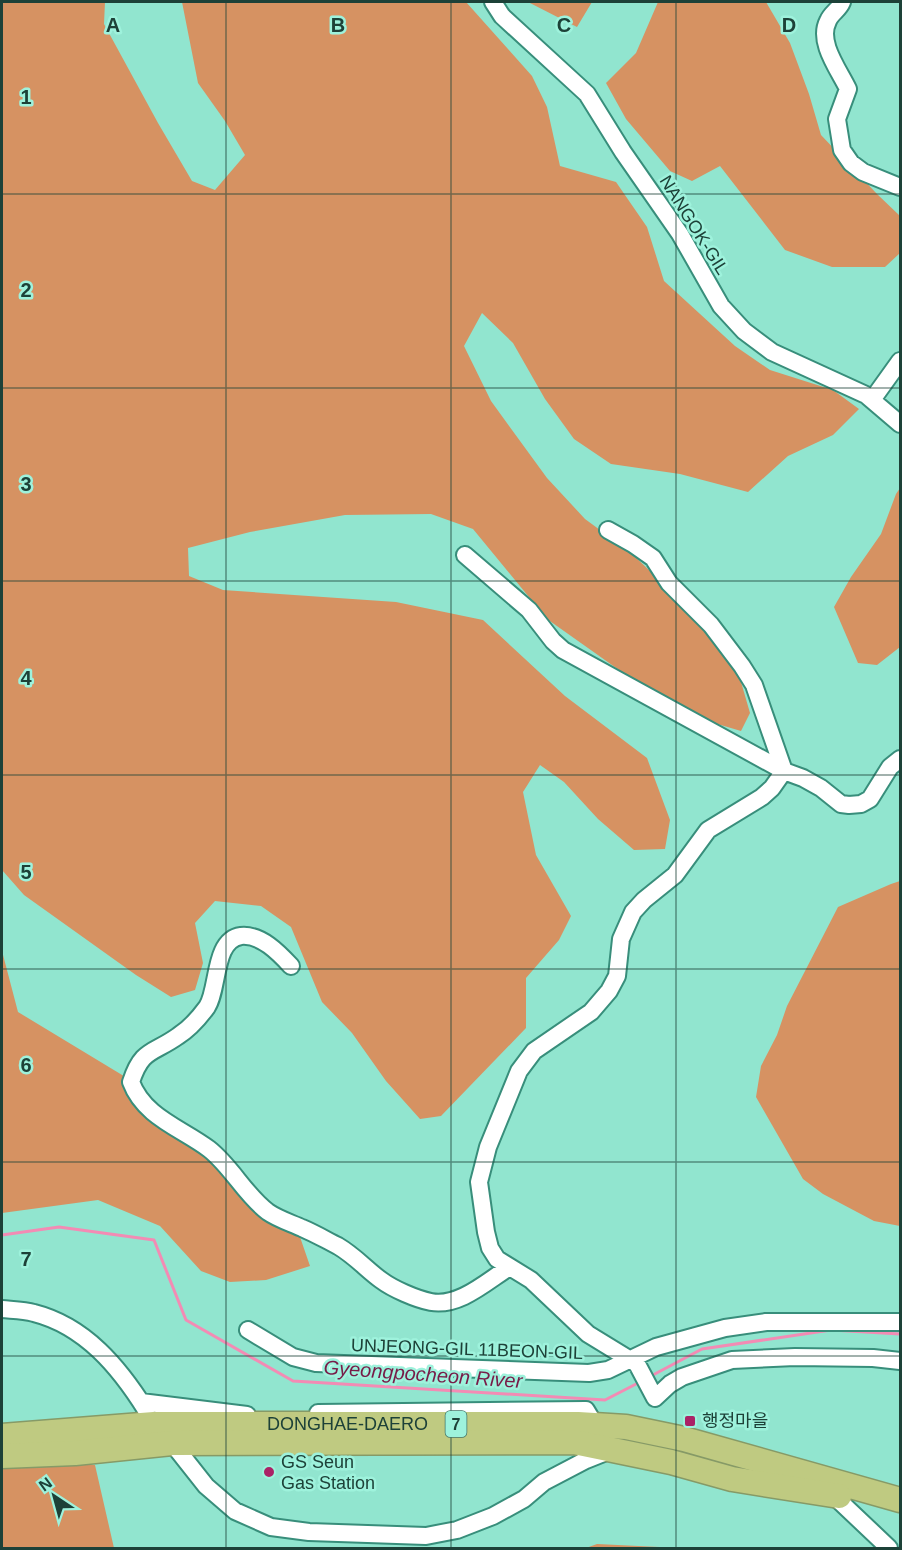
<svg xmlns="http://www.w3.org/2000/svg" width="902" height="1550" font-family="Arial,'Noto Sans KR',sans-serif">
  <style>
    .green { fill: #d69262 }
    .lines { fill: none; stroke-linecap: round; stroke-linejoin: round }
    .stream { stroke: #f38bb4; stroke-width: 3 }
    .minor-casing { stroke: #388e7b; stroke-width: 20 }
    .highway-casing { stroke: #869a67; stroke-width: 27 }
    .minor { stroke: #fff; stroke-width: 16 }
    .highway { stroke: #bfca81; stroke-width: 24 }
    .grid { fill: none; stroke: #1d4138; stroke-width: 1.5; stroke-opacity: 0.55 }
    .poi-dot { fill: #a26; stroke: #9ef2dc; stroke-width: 2 }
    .labels { text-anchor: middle; stroke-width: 5; stroke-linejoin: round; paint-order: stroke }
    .shield { fill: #9ef2dc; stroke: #447669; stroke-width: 1.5 }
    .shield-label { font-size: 16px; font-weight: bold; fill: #1d4138 }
    .street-label { font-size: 18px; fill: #1d4138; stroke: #9ef2dc }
    .poi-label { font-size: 18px; fill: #1d4138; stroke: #9ef2dc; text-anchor: start }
    .water-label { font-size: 20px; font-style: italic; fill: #771c48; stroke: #9ef2dc }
    .grid-label { font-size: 20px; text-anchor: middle; font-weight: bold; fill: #1d4138; stroke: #9ef2dc; stroke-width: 5; stroke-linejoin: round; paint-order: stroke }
  </style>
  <rect width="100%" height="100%" fill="#91e5cf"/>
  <path class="green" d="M2 2H105L104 24 158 123 192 181 215 190 245 155 225 121 198 83 182 2H466L532 76 547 107 560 166 616 182 647 227 664 281 735 346 770 370 833 390 859 409 833 435 788 456 748 492 680 474 611 464 574 439 545 399 513 343 482 313 464 346 491 401 547 478 585 519 630 552 713 631 737 668 750 713 741 731 687 715 636 682 547 619 473 529 431 514 345 515 250 532 188 548 189 576 223 590 396 602 483 620 565 696 647 758 670 820 665 849 634 850 598 819 564 782 540 765 523 792 536 855 571 916 559 940 526 978V1028L441 1116 420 1119 386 1081 352 1033 322 1002 291 927 261 906 215 901 195 923 203 963 195 990 171 997 136 975 24 895 2 870Z
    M528 2H592L577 27Z
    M658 2H766L790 43 809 94 821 135 877 194 900 216V253L885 267H832L785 250 720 166 692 181 670 171 626 119 606 83 636 53Z
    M900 488V647L877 665 858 663 834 607 851 577 881 534 896 494Z
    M900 881V1226L874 1221 823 1194 803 1179 756 1097 761 1066 777 1035 787 1006 838 907 891 884Z
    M2 951 18 1012 137 1084 178 1133 224 1168 259 1205 300 1237 310 1266 266 1280 230 1282 201 1271 160 1226 98 1200 2 1213Z
    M44 1464 95 1465 114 1548H2V1465Z
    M597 1544 680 1548H586Z"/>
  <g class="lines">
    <path class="stream" d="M2 1235 59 1227 154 1240 186 1320 293 1381 605 1400 640 1382
      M651 1376 702 1349 831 1330 900 1334"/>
    <g class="minor-casing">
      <path id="minor" d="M493 2 502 16 587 94 623 152 680 234 721 306 744 331 772 352 866 395 900 424
        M842 2C839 10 831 13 828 21 817 42 839 70 848 89L837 119 842 150 851 163 863 172 900 187
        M872 400 900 361
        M608 530 633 544 653 558 669 583 711 625 742 666 754 685 784 771
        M465 555 529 610 553 641 563 650 784 771 803 778 821 788 841 804 849 805 861 804 870 799 890 767 900 759
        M784 771 772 788 762 797 708 830 675 875 644 900 633 912 621 939 617 976 609 991 591 1012 534 1051 519 1071 488 1147 479 1182 486 1232 490 1248 497 1259 531 1280 588 1334 637 1364 655 1398 670 1384 682 1377 732 1360 795 1357 873 1358 900 1361
        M291 966C279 953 261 934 241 936 213 940 219 989 207 1007 199 1018 189 1029 178 1036 153 1054 142 1048 131 1082 144 1117 181 1128 209 1149 232 1167 245 1195 268 1212 278 1219 291 1223 302 1228 314 1233 326 1240 338 1246 355 1256 366 1269 381 1280 393 1289 416 1299 431 1302 459 1307 486 1282 508 1268
        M2 1309C12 1310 24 1310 34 1313 85 1326 119 1367 146 1410
        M248 1330 293 1357 316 1363 589 1373 608 1370 656 1347 725 1328 766 1322H900
        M141 1402 247 1415
        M318 1413 586 1410 595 1425
        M172 1443 206 1486 235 1511 271 1527 309 1532 426 1536 457 1530 493 1516 524 1499 544 1482 586 1460 611 1450
        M832 1494 889 1548"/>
    </g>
    <g class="highway-casing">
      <g id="highway">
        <path id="s1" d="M2 1436 154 1424H578L626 1427 684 1439 900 1500"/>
        <path d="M2 1456 75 1453 172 1443 574 1442 671 1462 732 1479 839 1496"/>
      </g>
    </g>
    <use href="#minor" class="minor"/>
    <use href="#highway" class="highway"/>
  </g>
  <path class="grid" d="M226 2V1548M451 2V1548M676 2V1548M2 194H900M2 388H900M2 581H900M2 775H900M2 969H900M2 1162H900M2 1356H900"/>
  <g class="poi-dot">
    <rect x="684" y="1415" width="12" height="12" rx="3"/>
    <circle cx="269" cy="1472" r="6"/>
  </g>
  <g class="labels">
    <rect class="shield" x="445.5" y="1411" width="21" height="26" rx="4.5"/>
    <g class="shield-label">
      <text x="456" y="1430">7</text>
    </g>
    <g class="street-label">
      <text transform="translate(694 225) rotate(58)" y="6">NANGOK-GIL</text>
      <text transform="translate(467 1349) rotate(2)" y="6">UNJEONG-GIL 11BEON-GIL</text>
      <text dy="6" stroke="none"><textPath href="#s1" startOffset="346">DONGHAE-DAERO</textPath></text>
    </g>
    <g class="poi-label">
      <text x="702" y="1427">행정마을</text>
      <text x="281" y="1468">GS Seun<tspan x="281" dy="21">Gas Station</tspan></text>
    </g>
    <g class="water-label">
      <text transform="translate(423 1374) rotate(4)" y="7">Gyeongpocheon River</text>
    </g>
  </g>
  <g class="grid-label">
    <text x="113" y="32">A</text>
    <text x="338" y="32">B</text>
    <text x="564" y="32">C</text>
    <text x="789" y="32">D</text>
    <text x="26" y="104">1</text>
    <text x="26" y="297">2</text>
    <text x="26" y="491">3</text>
    <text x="26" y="685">4</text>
    <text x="26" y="879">5</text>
    <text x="26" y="1072">6</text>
    <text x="26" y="1266">7</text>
  </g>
  <rect width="902" height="1550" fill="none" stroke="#1d4138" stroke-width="6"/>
  <g transform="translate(54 1496) rotate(324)" stroke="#9ef2dc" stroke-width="4.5" paint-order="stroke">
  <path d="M0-4.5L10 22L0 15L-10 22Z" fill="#1d4138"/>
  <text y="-9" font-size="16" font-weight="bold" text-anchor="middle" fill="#1d4138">N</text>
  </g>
</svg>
